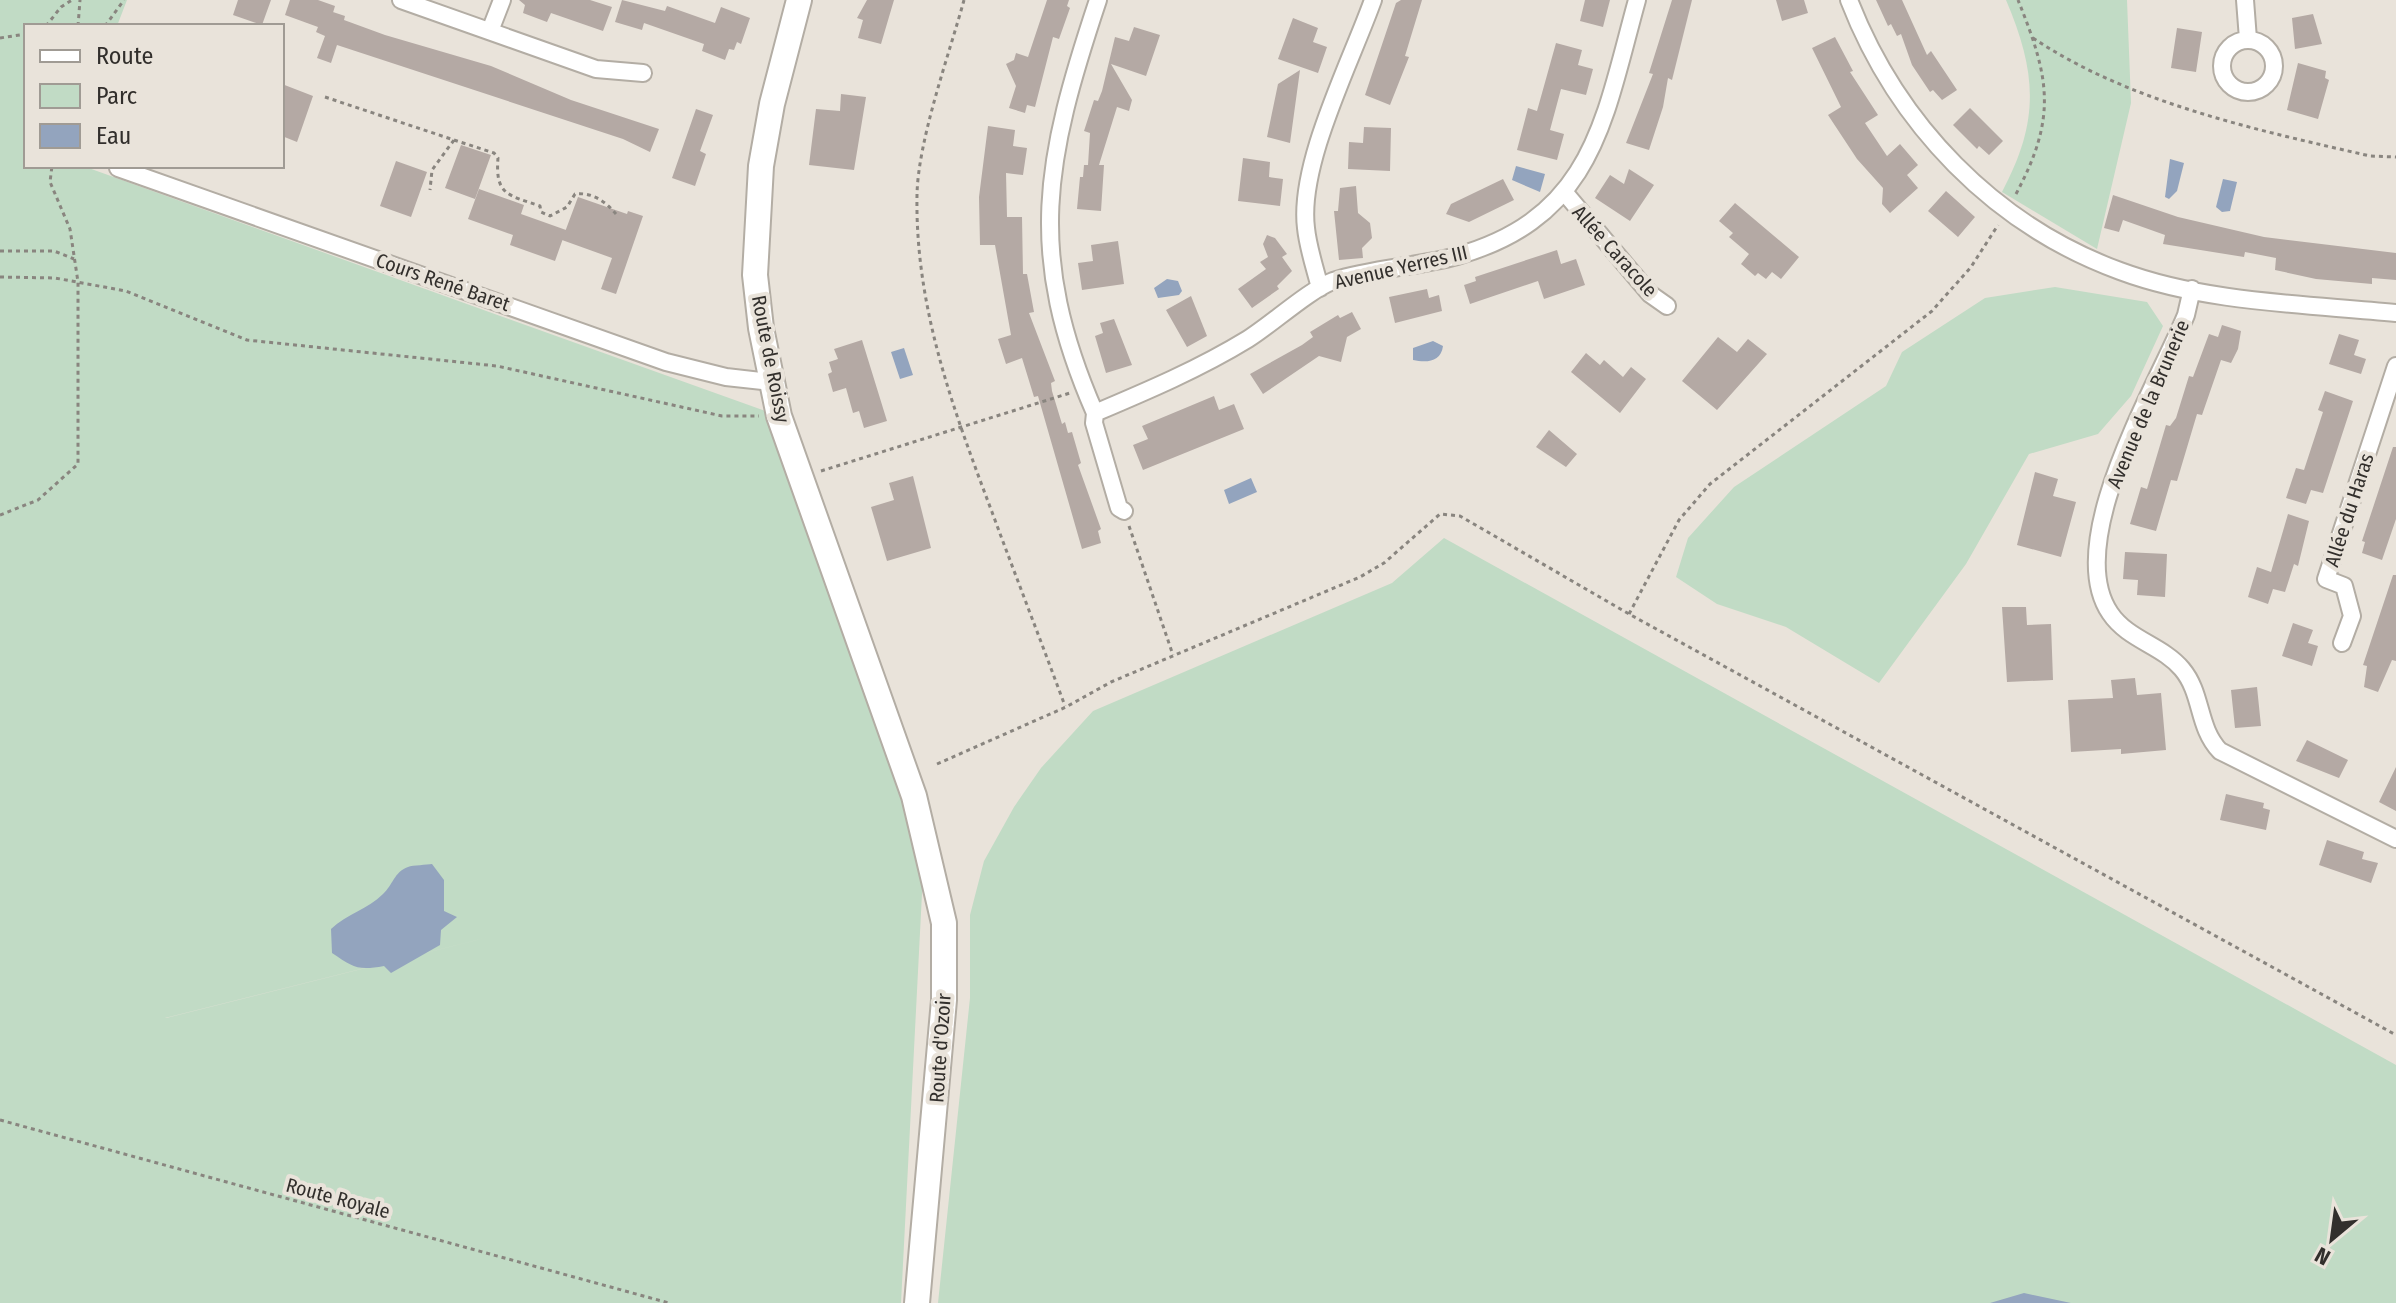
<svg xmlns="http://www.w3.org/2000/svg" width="2396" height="1303" font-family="'Fira Sans Condensed',sans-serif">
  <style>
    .green { fill: #c1dbc5; fill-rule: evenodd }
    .water { fill: #93a4be }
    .building { fill: #b4a9a4 }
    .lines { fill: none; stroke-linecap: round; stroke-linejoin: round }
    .street-casing { stroke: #b3ada4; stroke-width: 20 }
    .secondary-casing { stroke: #b3ada4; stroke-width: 28 }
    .path { stroke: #89857f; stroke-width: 3; stroke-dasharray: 4 4; stroke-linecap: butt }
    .street { stroke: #fff; stroke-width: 16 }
    .secondary { stroke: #fff; stroke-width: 24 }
    .labels { text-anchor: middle; stroke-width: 8; stroke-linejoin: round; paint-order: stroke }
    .street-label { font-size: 20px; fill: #322f2c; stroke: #e9e3da }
  </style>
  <rect width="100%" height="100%" fill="#e9e3da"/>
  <path class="green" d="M0 0H127L117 26H26V166H83L779 416 925 835 901 1303H0ZM665 893 165 1018H166Z
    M2006 0H2127L2131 103 2097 249 2002 192C2040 121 2037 73 2006 0Z
    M2055 287 2147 302 2163 326 2131 396 2098 434 2029 454 1966 564 1879 683 1786 627 1717 604 1676 577 1688 538 1734 487 1886 386 1902 352 1985 298Z
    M1444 538 2396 1065V1303H938L970 998V915L984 861 1014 807 1041 768 1093 711 1392 583Z"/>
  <path class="water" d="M2170 159 2184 163 2177 191 2169 199 2165 197Z
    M1516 166 1545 174 1540 192 1512 180Z
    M2223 179 2237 182 2230 211 2222 212 2216 207Z
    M1167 279 1178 281 1182 291 1179 295 1158 298 1154 288Z
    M1433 341 1443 346C1441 362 1427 363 1413 360V348Z
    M904 348 913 375 900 379 891 352Z
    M1251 478 1257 492 1229 504 1224 490Z
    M432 864 444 880V911L457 917 441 930 440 945 391 973 384 966C357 971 353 967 332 953L331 929C347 914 368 909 383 894 393 885 394 872 408 867 413 865 427 865 432 864Z
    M2024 1293 2071 1303H1990Z"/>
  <path class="building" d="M238 0H271L262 25 233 15Z
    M290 0H318L335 6 332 16 333 12 345 16 344 20 385 35 491 66 571 100 659 129 650 152 623 139 337 45 331 63 317 58 325 36 316 32 318 27 285 15Z
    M519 0H590L612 7 603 31 551 13 547 22 523 13 525 5Z
    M622 0 665 11 667 6 715 23 721 7 750 18 741 44 737 42 734 50 729 49 725 60 702 51 704 44 644 23 642 30 615 22Z
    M867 0H894L881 44 858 38 863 20 857 18Z
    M1047 0H1069L1067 6 1070 8 1059 39 1053 37 1035 107 1027 105 1025 113 1009 108 1016 86 1006 64 1014 60 1016 53 1028 57Z
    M1401 0H1422L1405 56 1409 57 1390 105 1365 95 1396 3Z
    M1585 0H1610L1603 27 1580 21Z
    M1672 0H1692L1672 80 1668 78 1663 107 1649 150 1626 143 1653 74 1649 73Z
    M1776 0H1804L1808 13 1782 21Z
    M1876 0H1902L1927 55 1931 51 1957 90 1942 100 1933 90 1930 92 1912 65 1901 34 1897 36 1891 24 1888 26Z
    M2313 14 2322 44 2295 49 2292 18Z
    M1293 18 1318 28 1313 42 1327 47 1318 73 1278 59Z
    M1134 27 1160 35 1146 76 1111 64 1132 100 1129 111 1117 107 1099 165H1104L1101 211 1077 209 1080 177H1083L1084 165H1088L1090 133 1084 131 1094 100 1098 101 1102 91 1115 37 1129 41Z
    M2177 28 2202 32 2196 72 2171 68Z
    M1835 37 1853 71 1850 72 1878 115 1865 123 1887 156 1900 144 1918 165 1907 175 1918 188 1890 213 1882 204 1883 188 1857 159 1828 115 1841 107 1812 48Z
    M1556 43 1582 50 1578 65 1593 69 1586 95 1561 89 1550 130 1564 134 1557 160 1517 150 1528 108 1537 111Z
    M2298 63 2326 71 2325 78 2329 80 2318 119 2287 110Z
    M1300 70 1290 143 1267 137 1278 84Z
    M282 84 313 96 297 142 282 136Z
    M841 94 866 97 854 170 809 165 816 109 840 111Z
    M1970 108 2003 141 1989 155 1979 146 1977 149 1953 125Z
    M696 109 713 115 700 151 706 154 695 186 672 178Z
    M988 126 1015 130 1013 146 1027 148 1023 175 1006 173 1007 217H1022L1023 274H1027L1034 312 1029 313 1055 381 1051 383 1052 391 1062 424 1065 422 1068 433 1072 432 1081 463 1078 465 1101 529 1098 531 1101 543 1082 549 1038 396 1034 397 1022 358 1006 364 998 339 1011 335 995 245H980L979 197Z
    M1364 127 1391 128 1390 171 1348 169 1349 142 1363 143Z
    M461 145 491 155 475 199 445 188Z
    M1243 158 1270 162 1269 177 1283 179 1280 206 1238 201Z
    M396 161 427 172 411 217 380 206Z
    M1629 169 1654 185 1630 221 1595 198 1610 175 1624 184Z
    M1503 179 1514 200 1469 222 1446 214 1451 204Z
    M1356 186 1358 213 1370 223 1372 238 1362 248 1363 258 1339 260 1334 211H1338L1340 188Z
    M479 189 524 205 521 214 566 230 555 261 510 245 513 235 468 219Z
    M1946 191 1975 217 1958 237 1928 211Z
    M2113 195 2178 217 2264 237 2396 253V280L2372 278V284L2316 279 2275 270 2276 258 2245 252 2244 257 2163 244 2165 235 2123 220 2119 232 2104 228Z
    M578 197 627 214 628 211 643 216 616 294 601 289 612 258 562 240Z
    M1735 203 1799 257 1781 279 1772 272 1766 279 1758 273 1755 276 1741 264 1749 254 1729 237 1733 233 1719 221Z
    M1267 235 1275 238 1287 254 1282 257 1292 271 1277 286 1279 289 1252 308 1238 289 1266 269 1260 262 1268 257 1263 244Z
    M1118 241 1124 284 1082 290 1078 263 1093 261 1091 245Z
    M1557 250 1561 264 1576 259 1585 285 1544 299 1538 281 1470 304 1464 285 1476 281 1475 277Z
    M1427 289 1429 298 1439 295 1442 311 1395 323 1389 297Z
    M1191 296 1207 336 1187 347 1166 310Z
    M1352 312 1361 329 1347 337 1341 362 1319 356 1263 394 1250 374 1302 345 1313 337 1310 332 1338 315 1340 318Z
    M1114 319 1132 365 1106 373 1095 336 1103 333 1100 323Z
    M2222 325 2241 331 2238 349 2231 363 2221 360 2202 415 2197 414 2177 481 2171 480 2156 531 2130 524 2141 487 2147 489 2166 425 2170 426 2176 418 2189 376 2193 377 2209 334 2218 337Z
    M2339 334 2359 340 2354 355 2366 359 2361 374 2329 364Z
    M1718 337 1737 352 1748 339 1767 354 1717 410 1682 381Z
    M862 340 887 421 864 428 859 411 853 413 846 388 833 392 828 374 832 372 829 362 838 359 834 349Z
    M1586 353 1600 365 1604 360 1623 377 1631 367 1646 379 1620 413 1571 372Z
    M2325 391 2353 401 2323 493 2311 490 2306 504 2286 498 2296 468 2304 470 2323 412 2318 410Z
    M1214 396 1219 410 1234 404 1244 429 1143 470 1133 445 1148 439 1142 426Z
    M1549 430 1577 454 1566 467 1536 447Z
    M2393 447H2396V519L2382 560 2362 553 2365 542 2362 541Z
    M2035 472 2058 479 2053 496 2076 502 2061 557 2017 545Z
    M913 476 931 548 887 561 871 507 894 500 889 483Z
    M2288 514 2309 521 2298 566 2294 564 2285 592 2273 589 2268 604 2248 597 2257 567 2271 572Z
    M2125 552 2167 554 2165 597 2137 595 2138 580 2123 579Z
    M2393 575H2396V661L2392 660 2378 692 2364 687 2367 666 2363 665Z
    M2002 607H2026L2027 625 2051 624 2053 680 2007 682Z
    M2293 623 2313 630 2308 643 2318 646 2312 666 2282 656Z
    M2135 678 2137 695 2161 693 2166 750 2121 754V749L2071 752 2068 700 2113 698 2111 680Z
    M2257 687 2261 726 2235 728 2231 690Z
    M2307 740 2348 760 2339 778 2296 761Z
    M2396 767V811L2379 802Z
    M2226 794 2264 803 2263 808 2270 810 2266 830 2220 820Z
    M2327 840 2364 852 2362 859 2378 863 2371 883 2319 865Z"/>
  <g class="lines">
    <g class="street-casing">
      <path id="street" d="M401 0 596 69 643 73
        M1098 0C1045 159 1025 253 1095 413 1147 391 1199 369 1248 339 1272 324 1309 290 1333 281 1372 268 1417 267 1457 256 1594 217 1604 119 1637 0
        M1849 0C1897 124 1994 225 2120 271 2206 303 2306 304 2396 313
        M2245 0 2248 39
        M490 31 502 0
        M2222 66a26 26 0 1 1 52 0a26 26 0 1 1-52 0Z
        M118 168 666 362 726 377 771 382
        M1565 193 1650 294 1667 306
        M1320 288C1315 268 1308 248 1306 228 1298 164 1351 62 1373 0
        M2192 289 2186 315C2157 386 2062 542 2110 613 2128 640 2162 645 2182 669 2203 694 2197 727 2220 751L2396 839
        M1095 413 1094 423 1119 508 1124 511
        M2342 643 2352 616 2344 586 2326 579 2396 366"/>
    </g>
    <g class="secondary-casing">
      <path id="secondary" d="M799 0 772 104 761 166 755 275 761 328 779 416 914 796 944 923V1000L917 1303"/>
    </g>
    <path class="path" d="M964 0C949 55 918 140 917 195 915 307 953 409 992 512 1016 577 1041 641 1065 706
      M46 26 61 7 72 0
      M78 26 80 0
      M105 26 124 0
      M0 38 26 34
      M2033 38C2130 103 2257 130 2370 156L2396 157
      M325 97 454 140 432 170 430 190
      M454 140 494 153 498 158C495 195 508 195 540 206L541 212 550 216 567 207 575 194C592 192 605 201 616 214
      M2016 194C2057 117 2050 79 2018 0
      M0 251H54L74 259
      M0 277 55 278 126 291 247 340 497 366 722 416H759
      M821 471 1070 393
      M0 515 38 500 78 464V282L70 229 50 182 52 166
      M1129 526 1173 655
      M1629 614 1679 520 1710 484 1932 311 1971 267 1998 225
      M937 764 1066 707 1111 682 1360 577 1384 563 1440 514 1460 516 1629 614 2396 1035
      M0 1120 669 1303"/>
    <use href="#street" class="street"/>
    <use href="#secondary" class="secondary"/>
  </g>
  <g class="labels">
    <g class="street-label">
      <text transform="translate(1615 251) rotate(48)" y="7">Allée Caracole</text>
      <text transform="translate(1401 267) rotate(-13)" y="7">Avenue Yerres III</text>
      <text transform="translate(443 282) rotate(19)" y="7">Cours René Baret</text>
      <text transform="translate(771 359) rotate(79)" y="7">Route de Roissy</text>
      <text transform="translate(2148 404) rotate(-67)" y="7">Avenue de la Brunerie</text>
      <text transform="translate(2349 510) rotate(-72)" y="7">Allée du Haras</text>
      <text transform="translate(940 1048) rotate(-86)" y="7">Route d'Ozoir</text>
      <text transform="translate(338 1198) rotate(15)" y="7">Route Royale</text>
    </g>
  </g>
  <rect x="24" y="24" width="260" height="144" fill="#e9e3da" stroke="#a09b94" stroke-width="2"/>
  <rect x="40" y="50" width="40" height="12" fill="#ffffff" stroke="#a09b94" stroke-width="2"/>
  <text x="96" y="64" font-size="24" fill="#322f2c">Route</text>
  <rect x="40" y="84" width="40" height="24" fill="#c1dbc5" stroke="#a09b94" stroke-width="2"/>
  <text x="96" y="104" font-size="24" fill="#322f2c">Parc</text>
  <rect x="40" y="124" width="40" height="24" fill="#93a4be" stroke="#a09b94" stroke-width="2"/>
  <text x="96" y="144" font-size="24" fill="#322f2c">Eau</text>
  <g transform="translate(2332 1239) rotate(209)" stroke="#e9e3da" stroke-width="6" paint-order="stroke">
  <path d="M0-6L14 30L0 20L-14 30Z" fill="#322f2c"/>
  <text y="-12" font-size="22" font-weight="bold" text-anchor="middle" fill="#322f2c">N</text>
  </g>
</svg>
